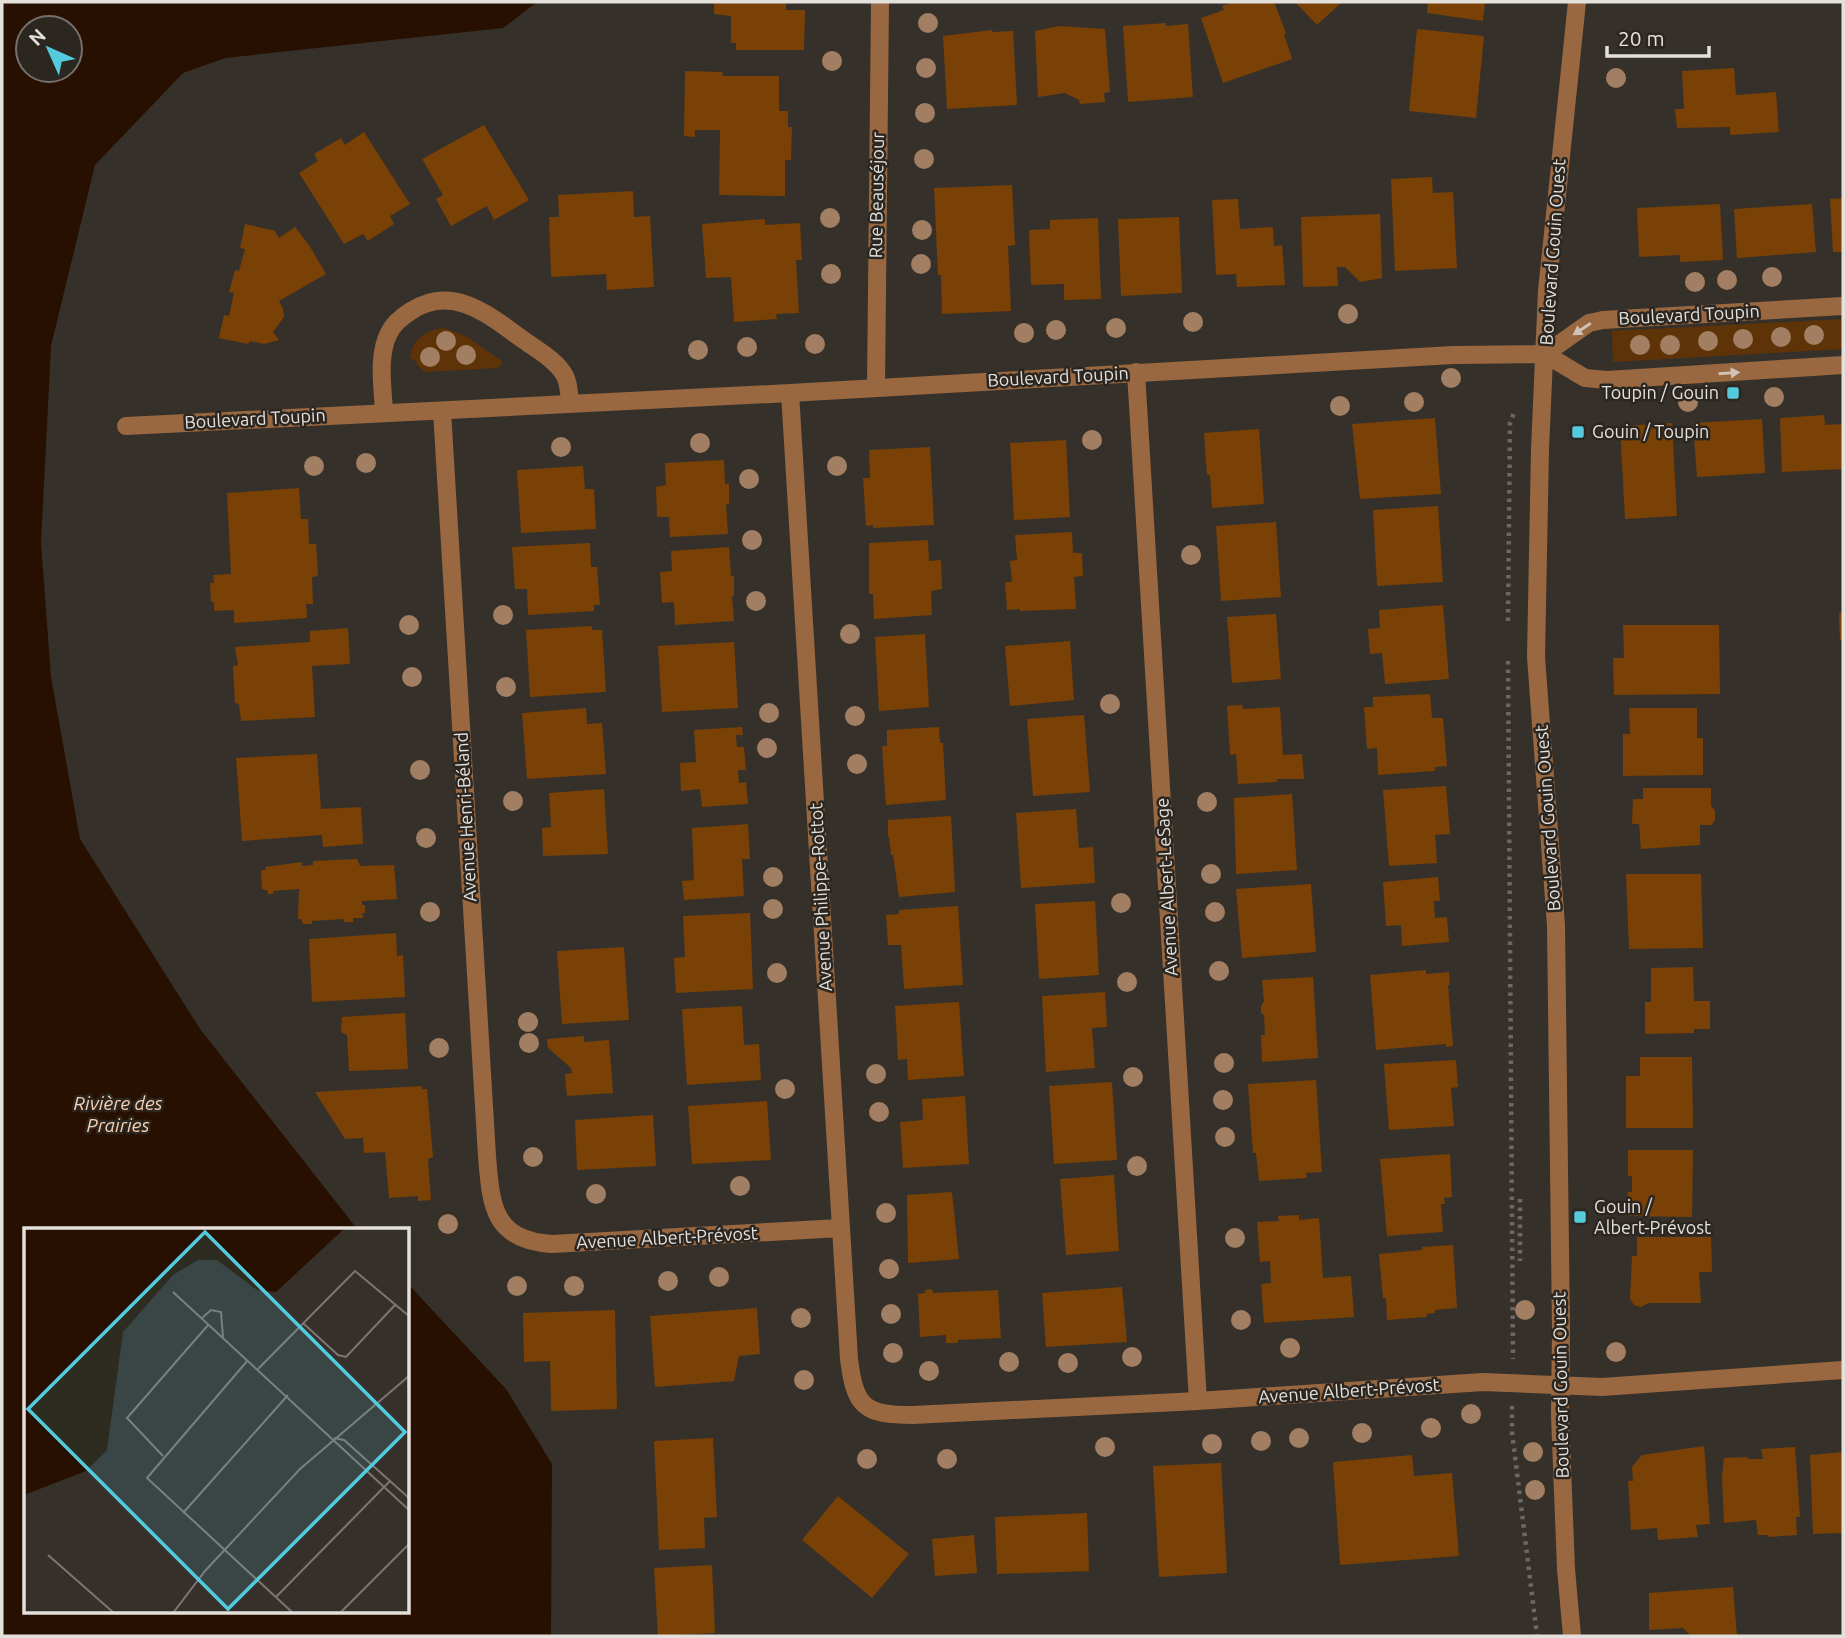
<svg xmlns="http://www.w3.org/2000/svg" width="1845" height="1638" font-family="Ubuntu,sans-serif">
  <style>
    .green { fill: #5e3308 }
    .water { fill: #271000; fill-rule: evenodd }
    .building { fill: #794105 }
    .lines { fill: none; stroke-linecap: round; stroke-linejoin: round }
    .path { stroke: #6d6763; stroke-width: 4.5; stroke-dasharray: 3.5 5; stroke-linecap: butt }
    .minor { stroke: #996840; stroke-width: 18 }
    .tree { fill: #a27f62 }
    .oneway { fill: #d1c2b5 }
    .poi-dot { fill: #54cadd; stroke: #2c2621; stroke-width: 2.5 }
    .labels { text-anchor: middle; stroke-width: 5; stroke-linejoin: round; paint-order: stroke }
    .street-label { font-size: 18px; fill: #e4e0dc; stroke: #2c2621 }
    .poi-label { font-size: 18px; fill: #e4e0dc; stroke: #2c2621; text-anchor: start }
    .water-label { font-size: 19px; font-style: italic; fill: #fad2b2; stroke: #2c2621 }
    .inset-road { fill: none; stroke: #7c7672; stroke-width: 2 }
    .view { fill: #54cadd; fill-opacity: 0.15; stroke: #54cadd; stroke-width: 3.5 }
    .inset-edge { fill: none; stroke: #e4e0dc; stroke-width: 3.5 }
  </style>
  <rect width="100%" height="100%" fill="#36302b"/>
  <path class="green" d="M1843 319V349L1613 362 1612 331Z
    M444 328 466 336 503 362 498 368 425 372 417 365 416 360 410 359C412 339 426 330 444 328Z"/>
  <path class="water" d="M2 2H537L503 28 225 58 183 73 95 165 51 346 41 543 51 677 80 839 200 1029 358 1230H26V1612H408V1284L506 1389 552 1464 551 1636H2ZM28 28H70V70H28Z"/>
  <path class="building" d="M714 2H786V10H805L804 50H736V43H731V16L714 14Z
    M1235 2H1274L1286 33 1284 34 1292 59 1223 83 1201 18 1224 10 1222 6Z
    M1295 2H1342L1317 25Z
    M1428 2H1485L1483 21 1427 13Z
    M1166 23V26L1188 24 1193 97 1128 102 1123 26Z
    M1059 26 1105 29 1110 92 1104 93 1105 102 1080 104 1079 100 1065 93 1038 97 1035 31Z
    M1417 29 1484 36 1476 118 1409 111Z
    M992 30V32L1013 31 1017 105 947 109 943 36Z
    M1734 68 1736 95 1776 92 1779 132 1730 135V127L1677 128 1675 109H1684L1682 71Z
    M685 71 722 72 723 76H779V111H788V127H792L791 160H785V196L719 195 720 130H695V137L684 136Z
    M484 125 529 200 494 220 487 206 451 226 436 199 443 195 422 159Z
    M364 132 410 204 390 216 394 224 368 241 363 234 344 244 299 173 318 161 314 154 341 138 345 145Z
    M1432 177 1433 193 1453 192 1457 268 1395 271 1391 179Z
    M1012 185 1015 245 1008 246 1011 311 942 314 941 275H938L934 188Z
    M633 191 634 217 650 216 654 287 607 290 606 274 551 277 549 217H559L558 195Z
    M1843 198V252H1833L1830 199Z
    M1238 199 1240 229 1273 227 1274 246 1282 245 1285 285 1237 287 1236 274 1216 275 1212 200Z
    M1720 204 1723 260 1680 262V255L1639 257 1637 208Z
    M1812 204 1816 252 1737 258 1734 209Z
    M1380 214 1382 278 1360 282 1345 267H1337L1338 286 1303 287 1301 217Z
    M1179 217 1182 293 1121 296 1118 219Z
    M1098 218 1101 299 1064 300V284L1031 285 1029 230 1050 229V220Z
    M765 219V225L800 223 802 260H796L799 313 776 314 777 319 734 322 731 277 706 278 702 224Z
    M245 224 275 231 279 238 295 227 309 245 326 274 279 301 283 309 284 317 273 332 279 340 264 344 250 341 248 344 219 338 224 315 229 316 234 293 229 292 235 270 239 271 245 249 240 248Z
    M1824 415 1825 425 1843 424V469L1782 472 1780 418Z
    M1435 418 1441 494 1360 499 1352 424Z
    M1762 419 1765 473 1697 477 1693 423Z
    M1672 423 1677 516 1625 519 1620 426Z
    M1259 429 1264 504 1212 508 1210 475H1207L1204 433Z
    M1066 440 1070 517 1014 520 1010 443Z
    M930 447 934 525 873 528V525L866 526 863 478H870L869 450Z
    M724 460 725 484H729V505L726 504 728 534 670 537 669 517H657L656 487 666 485 665 463Z
    M583 466 585 489H594L596 529 521 533 517 470Z
    M299 488 301 519H308L309 544H316L318 576 312 577 313 604H306L307 618 234 623V610L214 611V602H211L210 583H214L213 575 231 574 227 493Z
    M1438 506 1443 582 1377 586 1373 510Z
    M1276 522 1281 597 1221 601 1216 526Z
    M1072 532 1073 553H1082L1083 576 1074 577 1076 609 1020 611V609L1007 610 1005 582H1012L1010 561 1017 560 1015 535Z
    M928 540 929 561 941 560 942 589 931 591 932 615 874 619 873 594H869V543Z
    M590 543 591 567H597L600 605H594V611L528 615 527 589H515L512 547Z
    M729 547 731 576H734V596H732L734 621 675 625 674 602 662 603 660 572 672 571 671 551Z
    M1443 605 1449 679 1385 684 1382 653 1370 654 1368 629 1380 628 1379 610Z
    M1843 612V640H1840L1839 613Z
    M1276 614 1281 679 1232 683 1227 617Z
    M1623 625H1719L1720 694 1614 695 1613 658H1624Z
    M592 626V630H602L606 692 530 697 526 630Z
    M348 628 350 664 312 666 315 717 241 721 239 704 235 703 233 666 238 665 235 647 310 642V631Z
    M925 634 929 707 879 711 875 637Z
    M1070 641 1074 700 1010 706 1005 646Z
    M734 642 738 708 662 712 658 646Z
    M1430 694 1432 718H1443L1447 766 1435 767V771L1378 775 1377 748 1367 749 1364 707H1373V697Z
    M1242 705 1243 709 1280 707 1283 755 1302 754 1304 779H1277V782L1238 784 1236 754 1230 755 1227 706Z
    M586 708 587 724 602 723 606 774 527 779 522 713Z
    M1629 708H1697V738H1703V775L1623 776V734H1630Z
    M1084 715 1090 792 1033 796 1027 719Z
    M742 727 743 735H736L737 747H744L746 770H738L739 783 746 782 748 804 702 807 700 789 681 791 680 763 696 762 694 730Z
    M939 727 940 743H943L946 800 886 805 882 746H887V730Z
    M317 754 321 809 361 807 363 844 323 847 322 835 242 841 236 758Z
    M1446 786 1450 834 1435 835 1437 863 1389 866 1383 790Z
    M1643 788H1711V806L1715 810V820L1711 825H1700V845L1641 849 1639 824H1632L1633 799H1643Z
    M604 789 608 854 543 856 542 828 551 827 549 793Z
    M1292 794 1297 870 1236 874 1234 798Z
    M1076 809 1079 848 1093 847 1095 883 1021 888 1016 813Z
    M951 816 955 892 899 897 893 855H891L889 837H888V820Z
    M748 824 750 859H742L744 896 684 900 682 881 694 880 692 828Z
    M357 859 360 866 394 865 397 899 362 901V905H365V913H362L363 918H353V922H344V919L312 921V924H303L301 919H298L299 889 273 891V894H268V891L262 889 261 870H266L265 867 302 862V866L313 865V861Z
    M1626 874H1701L1703 948 1629 949Z
    M1438 877 1440 901H1434L1435 918 1447 917 1449 942 1402 946 1401 925 1386 926 1383 882Z
    M1311 884 1316 952 1242 958 1236 889Z
    M1095 901 1099 975 1039 979 1035 904Z
    M958 906 963 985 904 989 901 945H888L886 915 899 914V910Z
    M750 913 753 989 676 993 674 958 685 957 683 916Z
    M396 933 397 956 403 955 405 997 312 1002 309 939Z
    M624 947 629 1020 562 1024 557 951Z
    M1693 967 1694 1001H1710V1029H1694V1033L1645 1034V1002H1651V968Z
    M1426 970V974L1449 972 1450 985H1448L1453 1046 1446 1047V1044L1376 1050 1370 975Z
    M1313 977 1318 1058 1262 1062 1261 1035H1265L1264 1015 1261 1013V1006L1264 1001 1262 980Z
    M1105 992 1107 1027 1092 1028 1095 1068 1046 1072 1042 996Z
    M959 1002 964 1076 908 1080 907 1059 898 1060 895 1006Z
    M742 1006 744 1045 759 1044 761 1080 687 1085 682 1009Z
    M405 1013 408 1069 349 1071 347 1035 341 1032 342 1017Z
    M584 1036V1042L609 1040 613 1093 567 1096 565 1074 572 1073 571 1068 548 1048 547 1039Z
    M1640 1057H1692L1693 1128H1626V1076H1640Z
    M1456 1060 1458 1087 1451 1088 1454 1126 1389 1130 1384 1064Z
    M1316 1080 1322 1172 1306 1173 1307 1178 1259 1181 1256 1153H1253L1248 1084Z
    M1112 1082 1117 1160 1054 1164 1049 1086Z
    M422 1086V1089H427L433 1157 428 1159 431 1200 418 1201V1196L389 1198 385 1152 364 1153 363 1138 345 1139 315 1092Z
    M965 1096 969 1164 903 1168 900 1122 923 1120 922 1099Z
    M767 1101 771 1160 692 1164 688 1106Z
    M653 1115 656 1166 577 1170 575 1120Z
    M1628 1150H1693L1692 1217 1628 1216V1192H1632V1176H1628Z
    M1450 1154 1452 1197 1444 1198 1445 1204H1441L1443 1232 1387 1236 1380 1159Z
    M1114 1175 1119 1251 1066 1255 1060 1179Z
    M952 1192 959 1259 908 1263 907 1195Z
    M1299 1215V1220L1319 1218 1323 1278 1351 1276 1354 1317 1264 1323 1261 1284 1271 1283 1270 1261 1260 1262 1257 1222 1279 1221 1278 1216Z
    M1637 1237H1711L1712 1272H1699L1701 1303H1649L1641 1307 1634 1305 1630 1299 1632 1256H1637Z
    M1453 1245 1457 1308 1435 1310V1313L1426 1314 1427 1317 1387 1320 1386 1298H1383L1379 1254 1422 1250V1247Z
    M1122 1287 1127 1342 1046 1347 1042 1293Z
    M932 1289 933 1293 998 1290 1001 1338 958 1340V1343H946V1335L920 1337 918 1294 925 1293V1290Z
    M757 1308 760 1354 739 1356 734 1381 655 1387 650 1316Z
    M615 1310 617 1409 551 1411 550 1361 524 1362 523 1313Z
    M713 1438 717 1517 704 1518 705 1548 659 1550 654 1441Z
    M1704 1446 1710 1524 1696 1525 1698 1537 1658 1540 1657 1528 1631 1530 1628 1481H1633L1632 1467 1642 1455Z
    M1795 1447 1800 1517H1796L1797 1535 1769 1537 1768 1535H1758L1756 1520 1724 1523 1722 1476 1724 1458 1748 1457 1747 1459H1763L1761 1449Z
    M1843 1452V1533L1813 1534 1810 1455Z
    M1412 1455 1414 1476 1452 1473 1459 1556 1340 1565 1333 1462Z
    M1221 1463 1227 1573 1159 1577 1153 1466Z
    M838 1496 909 1554 872 1598 802 1540Z
    M1087 1513 1089 1571 997 1574 995 1517Z
    M974 1535 977 1573 935 1576 932 1539Z
    M712 1565 715 1633 658 1636 654 1568Z
    M1733 1587 1737 1636H1691L1683 1628 1649 1630V1593Z"/>
  <g class="lines">
    <path class="path" d="M1508 621 1510 423 1515 410
      M1508 661 1513 1359
      M1520 1199V1261
      M1512 1406V1432L1537 1636"/>
    <path class="minor" d="M1545 354 1589 323 1603 320 1843 306
      M1136 372 1198 1401
      M876 387 880 2
      M790 393 849 1359C855 1407 864 1415 913 1415L1198 1401 1483 1382 1602 1387 1843 1370
      M442 411 487 1156C491 1206 493 1240 552 1244L841 1228
      M384 412C383 388 377 356 389 333 393 324 403 316 411 311 454 283 491 317 525 341 539 351 557 361 565 376 569 384 569 393 570 402
      M126 426 790 393 1453 355 1545 354 1585 378 1607 380 1843 365
      M1572 1636 1566 1569 1560 1415 1561 1330 1556 925 1536 657 1540 449 1547 291 1577 2"/>
  </g>
  <g class="tree">
    <circle cx="928" cy="23" r="10"/>
    <circle cx="832" cy="61" r="10"/>
    <circle cx="926" cy="68" r="10"/>
    <circle cx="1616" cy="78" r="10"/>
    <circle cx="925" cy="113" r="10"/>
    <circle cx="924" cy="159" r="10"/>
    <circle cx="830" cy="218" r="10"/>
    <circle cx="922" cy="230" r="10"/>
    <circle cx="921" cy="264" r="10"/>
    <circle cx="831" cy="274" r="10"/>
    <circle cx="1772" cy="277" r="10"/>
    <circle cx="1727" cy="280" r="10"/>
    <circle cx="1695" cy="282" r="10"/>
    <circle cx="1348" cy="314" r="10"/>
    <circle cx="1193" cy="322" r="10"/>
    <circle cx="1116" cy="328" r="10"/>
    <circle cx="1056" cy="330" r="10"/>
    <circle cx="1024" cy="333" r="10"/>
    <circle cx="1814" cy="335" r="10"/>
    <circle cx="1781" cy="337" r="10"/>
    <circle cx="1743" cy="339" r="10"/>
    <circle cx="446" cy="341" r="10"/>
    <circle cx="1708" cy="341" r="10"/>
    <circle cx="815" cy="344" r="10"/>
    <circle cx="1640" cy="345" r="10"/>
    <circle cx="1670" cy="345" r="10"/>
    <circle cx="747" cy="347" r="10"/>
    <circle cx="698" cy="350" r="10"/>
    <circle cx="466" cy="355" r="10"/>
    <circle cx="430" cy="357" r="10"/>
    <circle cx="1451" cy="378" r="10"/>
    <circle cx="1774" cy="397" r="10"/>
    <circle cx="1414" cy="402" r="10"/>
    <circle cx="1688" cy="402" r="10"/>
    <circle cx="1340" cy="406" r="10"/>
    <circle cx="1092" cy="440" r="10"/>
    <circle cx="700" cy="443" r="10"/>
    <circle cx="561" cy="447" r="10"/>
    <circle cx="366" cy="463" r="10"/>
    <circle cx="314" cy="466" r="10"/>
    <circle cx="837" cy="466" r="10"/>
    <circle cx="749" cy="479" r="10"/>
    <circle cx="752" cy="540" r="10"/>
    <circle cx="1191" cy="555" r="10"/>
    <circle cx="756" cy="601" r="10"/>
    <circle cx="503" cy="615" r="10"/>
    <circle cx="409" cy="625" r="10"/>
    <circle cx="850" cy="634" r="10"/>
    <circle cx="412" cy="677" r="10"/>
    <circle cx="506" cy="687" r="10"/>
    <circle cx="1110" cy="704" r="10"/>
    <circle cx="769" cy="713" r="10"/>
    <circle cx="855" cy="716" r="10"/>
    <circle cx="767" cy="748" r="10"/>
    <circle cx="857" cy="764" r="10"/>
    <circle cx="420" cy="770" r="10"/>
    <circle cx="513" cy="801" r="10"/>
    <circle cx="1207" cy="802" r="10"/>
    <circle cx="426" cy="838" r="10"/>
    <circle cx="1211" cy="874" r="10"/>
    <circle cx="773" cy="877" r="10"/>
    <circle cx="1121" cy="903" r="10"/>
    <circle cx="773" cy="909" r="10"/>
    <circle cx="430" cy="912" r="10"/>
    <circle cx="1215" cy="912" r="10"/>
    <circle cx="1219" cy="971" r="10"/>
    <circle cx="777" cy="973" r="10"/>
    <circle cx="1127" cy="982" r="10"/>
    <circle cx="528" cy="1022" r="10"/>
    <circle cx="529" cy="1043" r="10"/>
    <circle cx="439" cy="1048" r="10"/>
    <circle cx="1224" cy="1063" r="10"/>
    <circle cx="876" cy="1074" r="10"/>
    <circle cx="1133" cy="1077" r="10"/>
    <circle cx="785" cy="1089" r="10"/>
    <circle cx="1223" cy="1100" r="10"/>
    <circle cx="879" cy="1112" r="10"/>
    <circle cx="1225" cy="1137" r="10"/>
    <circle cx="533" cy="1157" r="10"/>
    <circle cx="1137" cy="1166" r="10"/>
    <circle cx="740" cy="1186" r="10"/>
    <circle cx="596" cy="1194" r="10"/>
    <circle cx="886" cy="1213" r="10"/>
    <circle cx="448" cy="1224" r="10"/>
    <circle cx="1235" cy="1238" r="10"/>
    <circle cx="889" cy="1269" r="10"/>
    <circle cx="719" cy="1277" r="10"/>
    <circle cx="668" cy="1281" r="10"/>
    <circle cx="517" cy="1286" r="10"/>
    <circle cx="574" cy="1286" r="10"/>
    <circle cx="1525" cy="1310" r="10"/>
    <circle cx="891" cy="1314" r="10"/>
    <circle cx="801" cy="1318" r="10"/>
    <circle cx="1241" cy="1320" r="10"/>
    <circle cx="1290" cy="1348" r="10"/>
    <circle cx="1616" cy="1352" r="10"/>
    <circle cx="893" cy="1353" r="10"/>
    <circle cx="1132" cy="1357" r="10"/>
    <circle cx="1009" cy="1362" r="10"/>
    <circle cx="1068" cy="1363" r="10"/>
    <circle cx="929" cy="1371" r="10"/>
    <circle cx="804" cy="1380" r="10"/>
    <circle cx="1471" cy="1414" r="10"/>
    <circle cx="1431" cy="1428" r="10"/>
    <circle cx="1362" cy="1433" r="10"/>
    <circle cx="1299" cy="1438" r="10"/>
    <circle cx="1261" cy="1441" r="10"/>
    <circle cx="1212" cy="1444" r="10"/>
    <circle cx="1105" cy="1447" r="10"/>
    <circle cx="1533" cy="1452" r="10"/>
    <circle cx="867" cy="1459" r="10"/>
    <circle cx="947" cy="1459" r="10"/>
    <circle cx="1535" cy="1490" r="10"/>
  </g>
  <defs><path id="oneway-solid" d="M-6-.8H1V-3.2L6.5 0L1 3.2V.8H-6Z" transform="scale(1.75)"/></defs>
  <g class="oneway">
    <use href="#oneway-solid" transform="translate(1582 329) rotate(147)"/>
    <use href="#oneway-solid" transform="translate(1729 373) rotate(-4)"/>
  </g>
  <g class="poi-dot">
    <rect x="1726" y="386" width="14" height="14" rx="3.5"/>
    <rect x="1571" y="425" width="14" height="14" rx="3.5"/>
    <rect x="1573" y="1210" width="14" height="14" rx="3.5"/>
  </g>
  <g class="labels">
    <g class="street-label">
      <text transform="translate(877 195) rotate(-89)" y="6">Rue Beauséjour</text>
      <text transform="translate(1553 252) rotate(-86)" y="6">Boulevard Gouin Ouest</text>
      <text transform="translate(1689 315) rotate(-3)" y="6">Boulevard Toupin</text>
      <text transform="translate(1058 377) rotate(-3)" y="6">Boulevard Toupin</text>
      <text transform="translate(255 419) rotate(-3)" y="6">Boulevard Toupin</text>
      <text transform="translate(466 817) rotate(-93)" y="6">Avenue Henri-Béland</text>
      <text transform="translate(1548 818) rotate(-94)" y="6">Boulevard Gouin Ouest</text>
      <text transform="translate(1167 887) rotate(-93)" y="6">Avenue Albert-LeSage</text>
      <text transform="translate(821 897) rotate(-93)" y="6">Avenue Philippe-Rottot</text>
      <text transform="translate(667 1238) rotate(-3)" y="6">Avenue Albert-Prévost</text>
      <text transform="translate(1561 1385) rotate(-91)" y="6">Boulevard Gouin Ouest</text>
      <text transform="translate(1349 1391) rotate(-4)" y="6">Avenue Albert-Prévost</text>
    </g>
    <g class="poi-label">
      <text x="1719" y="399" text-anchor="end">Toupin / Gouin</text>
      <text x="1592" y="438">Gouin / Toupin</text>
      <text x="1594" y="1213">Gouin /<tspan x="1594" dy="21">Albert-Prévost</tspan></text>
    </g>
    <g class="water-label">
      <text x="118" y="1110">Rivière des<tspan x="118" dy="22">Prairies</tspan></text>
    </g>
  </g>
  <g transform="translate(24 1228)">
    <rect width="385" height="385" fill="#36302b"/>
    <path d="M0 0H321L252 64 233 62 193 32H174L149 47 99 104 83 222 62 243 0 267Z" fill="#271000"/>
    <path class="inset-road" d="M149 64 385 282M178 90 187 82 197 84 199 109M280 96 314 127 322 129 372 76M224 132 123 250 269 385M234 141 331 43 385 88M310 210 320 212 385 270M139 228 103 190 185 96M159 285 264 167M24 327 90 385M252 369 366 253M149 385 181 343 276 241 385 148M316 385 385 316"/>
    <path class="view" d="M181 4 381 204 204 381 4 181Z"/>
    <rect width="385" height="385" class="inset-edge"/>
  </g>
  <rect width="1845" height="1638" fill="none" stroke="#e4e0dc" stroke-width="7"/>
  <g transform="translate(49 49) rotate(315)"><circle r="33" fill="#2c2621" stroke="#76706c" stroke-width="2"/>
  <path d="M0-5L12 26L0 18L-12 26Z" fill="#54cadd"/>
  <text y="-10" font-size="19" font-weight="bold" text-anchor="middle" fill="#e4e0dc">N</text>
  </g>
  <path d="M1607 46v10h102v-10" fill="none" stroke="#e4e0dc" stroke-width="3.5"/>
  <text x="1618" y="46" font-size="21" fill="#e4e0dc" stroke="#2c2621" stroke-width="5" paint-order="stroke">20 m</text>
</svg>
